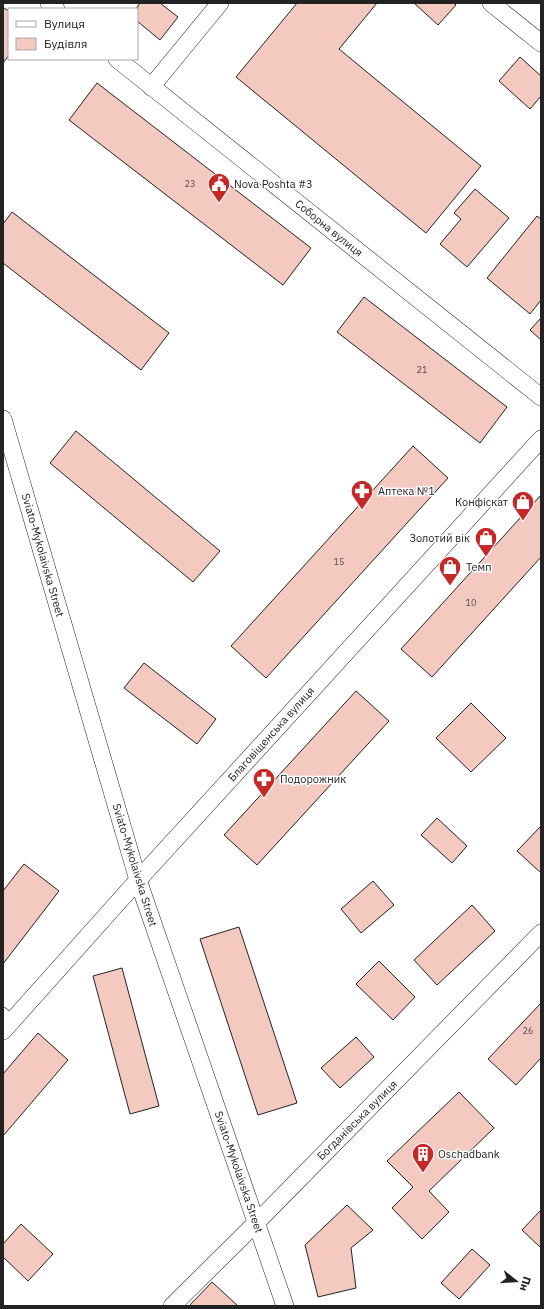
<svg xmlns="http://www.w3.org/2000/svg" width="544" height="1309" font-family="'IBM Plex Sans',sans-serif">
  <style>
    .building { fill: #f3c9c0; stroke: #222 }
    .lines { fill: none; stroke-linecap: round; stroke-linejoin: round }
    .lane-casing { stroke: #222; stroke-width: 10 }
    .street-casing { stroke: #222; stroke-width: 18 }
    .lane { stroke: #fff; stroke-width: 9 }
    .street { stroke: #fff; stroke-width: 17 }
    .labels { text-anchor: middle; stroke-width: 3; stroke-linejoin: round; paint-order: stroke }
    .number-label { font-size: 9px; fill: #564c4a }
    .poi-label { font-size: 11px; fill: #222; stroke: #fff; text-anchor: start }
    .street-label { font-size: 11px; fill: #222; stroke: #fff }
  </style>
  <rect width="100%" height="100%" fill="#fff"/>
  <path class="building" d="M140 3H160L178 17 160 40 137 21V9H136Z
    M297 3H377L339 49 481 166 426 233 236 77Z
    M414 3H453L456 5 438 25Z
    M4 8 9 11V55L3 63V9Z
    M520 57 541 76V96L530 109 499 81Z
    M97 83 311 248 283 285 69 120Z
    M475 189 509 218 467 267 440 244 461 219 454 213Z
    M12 212 169 333 141 370 3 263V224Z
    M537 216 541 219V300L530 314 487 278Z
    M364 297 507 407 480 443 337 332Z
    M541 318V340L530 330Z
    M76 431 220 551 193 582 50 463Z
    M413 446 448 478 266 678 231 646Z
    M541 495V557L432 677 401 649Z
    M144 663 216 719 197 744 124 688Z
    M356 691 389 721 257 865 224 835Z
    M471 703 506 738 471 772 436 738Z
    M437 818 467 846 452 863 421 835Z
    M541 826V873L517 851Z
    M24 864 59 891 3 964V891Z
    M373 881 394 905 361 933 341 909Z
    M472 905 495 931 437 985 414 960Z
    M239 927 297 1103 258 1115 200 939Z
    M379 961 415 997 393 1020 356 984Z
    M122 968 159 1106 130 1114 93 976Z
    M541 1003V1058L516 1085 488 1059Z
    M38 1033 68 1060 3 1136V1074Z
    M356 1037 374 1057 340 1088 321 1068Z
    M459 1092 494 1128 429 1191 449 1212 422 1239 392 1208 413 1187 387 1161Z
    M347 1205 373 1230 351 1248 356 1288 318 1297 305 1245Z
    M541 1210V1248L522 1230Z
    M21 1224 53 1254 28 1281 3 1257V1244Z
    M472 1249 490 1265 459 1299 441 1283Z
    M212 1282 238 1306H189Z"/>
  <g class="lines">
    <g class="lane-casing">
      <path id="lane" d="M3 1012 13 1020"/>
    </g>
    <g class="street-casing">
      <path id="street" d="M49 3 56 9
        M491 3 541 43
        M117 59 541 397
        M151 87 220 3
        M3 419 138 880 285 1306
        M3 1031 138 880 541 439
        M172 1306 256 1223 541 933"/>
    </g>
    <use href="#lane" class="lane"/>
    <use href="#street" class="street"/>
  </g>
  <defs>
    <g id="civic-pin" transform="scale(1.15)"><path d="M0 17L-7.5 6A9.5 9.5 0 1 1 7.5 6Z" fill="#c62828" stroke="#fff"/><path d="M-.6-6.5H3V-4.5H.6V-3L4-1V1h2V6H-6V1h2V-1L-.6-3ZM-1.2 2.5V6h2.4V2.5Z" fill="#fff"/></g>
    <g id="pharmacy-pin" transform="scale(1.15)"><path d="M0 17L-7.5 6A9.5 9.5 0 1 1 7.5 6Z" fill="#c62828" stroke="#fff"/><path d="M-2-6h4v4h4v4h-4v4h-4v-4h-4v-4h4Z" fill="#fff"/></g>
    <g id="shop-pin" transform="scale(1.15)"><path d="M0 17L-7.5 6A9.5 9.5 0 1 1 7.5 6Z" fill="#c62828" stroke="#fff"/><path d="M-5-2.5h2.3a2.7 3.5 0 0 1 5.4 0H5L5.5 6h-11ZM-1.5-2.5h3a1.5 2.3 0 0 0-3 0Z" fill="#fff"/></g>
    <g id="building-pin" transform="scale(1.15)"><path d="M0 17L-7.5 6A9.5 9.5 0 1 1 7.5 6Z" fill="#c62828" stroke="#fff"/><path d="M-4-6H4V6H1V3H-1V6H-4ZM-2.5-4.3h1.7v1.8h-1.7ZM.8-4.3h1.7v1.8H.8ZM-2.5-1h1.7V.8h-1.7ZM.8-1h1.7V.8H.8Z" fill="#fff"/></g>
  </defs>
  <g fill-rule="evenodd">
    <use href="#civic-pin" x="219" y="184"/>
    <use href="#pharmacy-pin" x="362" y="491"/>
    <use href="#shop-pin" x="523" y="502"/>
    <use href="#shop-pin" x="486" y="538"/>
    <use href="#shop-pin" x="450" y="567"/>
    <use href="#pharmacy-pin" x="264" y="779"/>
    <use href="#building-pin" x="423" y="1154"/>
  </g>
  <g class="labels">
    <g class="number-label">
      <text x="190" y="187">23</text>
      <text x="422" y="373">21</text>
      <text x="339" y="565">15</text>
      <text x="471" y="606">10</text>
      <text x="528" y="1034">26</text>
    </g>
    <g class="poi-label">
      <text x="234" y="188">Nova Poshta #3</text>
      <text x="378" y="495">Аптека №1</text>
      <text x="508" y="506" text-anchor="end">Конфіскат</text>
      <text x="470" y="542" text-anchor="end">Золотий вік</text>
      <text x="466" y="571">Темп</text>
      <text x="280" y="783">Подорожник</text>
      <text x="438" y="1158">Oschadbank</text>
    </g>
    <g class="street-label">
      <text transform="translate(329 228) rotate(39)" y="4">Соборна вулиця</text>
      <text transform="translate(43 555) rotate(74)" y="4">Sviato-Mykolaivska Street</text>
      <text transform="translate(271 734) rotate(-48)" y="4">Благовіщенська вулиця</text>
      <text transform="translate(135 865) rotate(73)" y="4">Sviato-Mykolaivska Street</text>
      <text transform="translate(357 1120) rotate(-45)" y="4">Богданівська вулиця</text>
      <text transform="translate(239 1172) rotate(71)" y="4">Sviato-Mykolaivska Street</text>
    </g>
  </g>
  <rect width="544" height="1309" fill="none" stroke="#222222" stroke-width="8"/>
  <rect x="8" y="8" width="130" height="52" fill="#ffffff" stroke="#a7a7a7"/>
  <rect x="16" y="21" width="20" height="6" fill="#ffffff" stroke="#a7a7a7"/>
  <text x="44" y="28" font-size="12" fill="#222222">Вулиця</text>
  <rect x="16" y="38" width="20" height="12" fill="#f3c9c0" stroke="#a7a7a7"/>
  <text x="44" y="48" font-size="12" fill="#222222">Будівля</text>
  <g transform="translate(516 1281) rotate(107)" stroke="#ffffff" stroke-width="3" paint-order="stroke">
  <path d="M0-3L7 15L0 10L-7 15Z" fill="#222222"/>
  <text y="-6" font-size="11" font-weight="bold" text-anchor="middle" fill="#222222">Пн</text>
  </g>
</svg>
